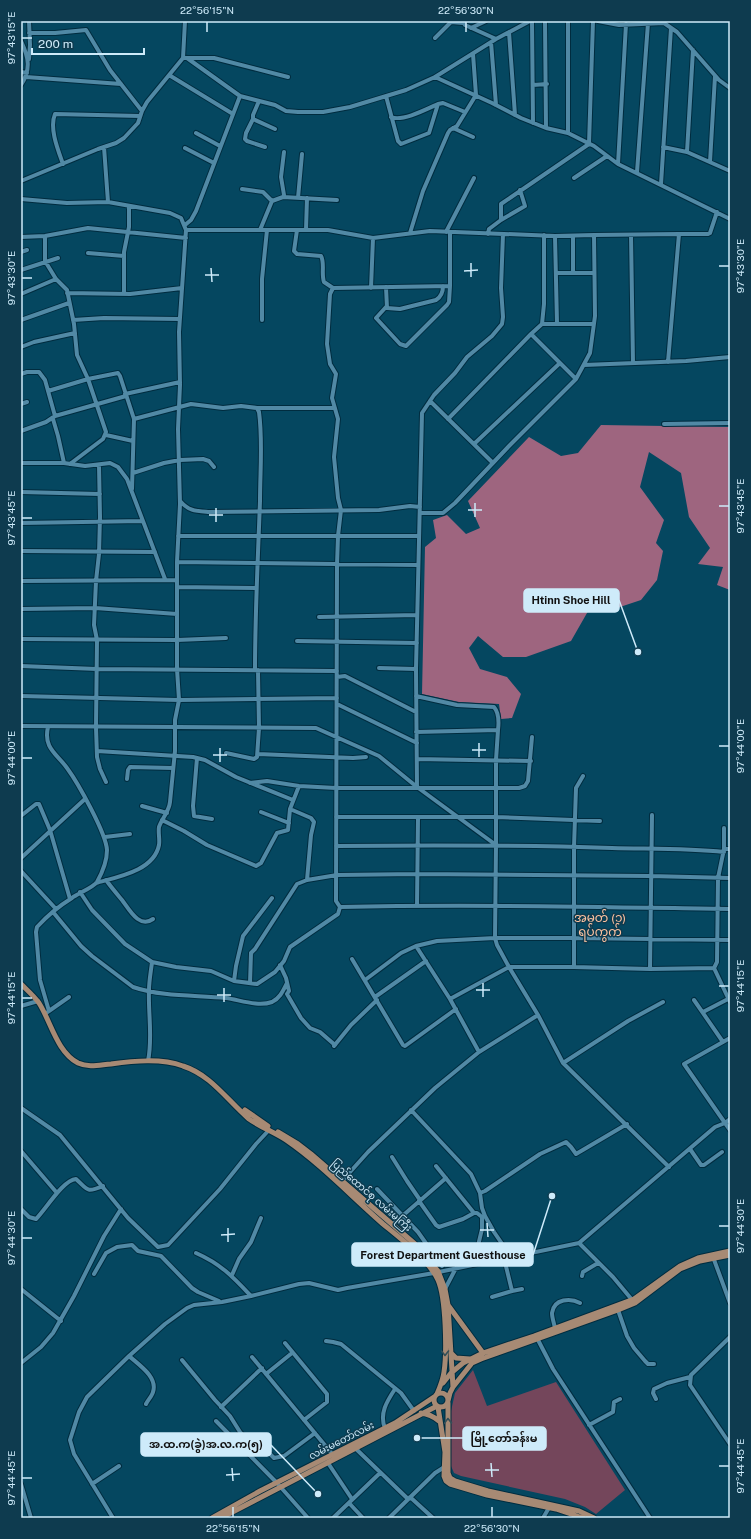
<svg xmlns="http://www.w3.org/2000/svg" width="751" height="1539" font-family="'Public Sans','Noto Sans Myanmar',sans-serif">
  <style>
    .green { fill: #74465b }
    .forest { fill: #9e657f }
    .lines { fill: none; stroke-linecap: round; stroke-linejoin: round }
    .minor-casing { stroke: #002c3f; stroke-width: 6 }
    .major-casing { stroke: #002c3f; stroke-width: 7 }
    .minor { stroke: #5189a5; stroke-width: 4 }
    .major { stroke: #a78a74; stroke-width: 5 }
    .oneway { stroke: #344f58 }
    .ticks { fill: none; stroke: #ceebfa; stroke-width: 1.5 }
    .labels { text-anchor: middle; stroke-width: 3; stroke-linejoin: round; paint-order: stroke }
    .street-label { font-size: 10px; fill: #ceebfa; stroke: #0e3b4f }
    .quarter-label { font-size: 12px; fill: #fec4a2; stroke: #0e3b4f }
    .leader { fill: none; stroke: #ceebfa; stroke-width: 1.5 }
    .callout-dot { fill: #ceebfa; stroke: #0e3b4f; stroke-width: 1.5 }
    .callout { fill: #ceebfa; stroke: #ceebfa; stroke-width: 1.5 }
    .callout-label { font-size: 11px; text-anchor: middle; font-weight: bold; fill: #111 }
    .neatline { fill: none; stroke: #ceebfa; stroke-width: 1.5 }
    .ticks-label { font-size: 10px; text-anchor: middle; fill: #ceebfa }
  </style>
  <rect width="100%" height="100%" fill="#054760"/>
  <path class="green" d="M473 1370 487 1406 556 1382 625 1490 596 1514 585 1507 565 1499 461 1476 454 1473 451 1466V1411L455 1393Z"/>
  <path class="forest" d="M601 425 730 427V590L717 585 723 567 698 564 710 548 689 517 681 473 649 452 640 487 664 520 656 543 663 551 657 580 641 600 617 608 595 599 571 641 526 657H503L478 636 469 648 480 669 507 677 521 694 512 718 501 719 499 704 459 702 422 694 425 547 436 538 433 520 447 515 466 534 480 528 468 501 529 437 561 456 578 453Z"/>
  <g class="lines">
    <g class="minor-casing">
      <path id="minor" d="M463 21 465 25 496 39
        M532 21 533 123
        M545 21 546 128
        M598 21 619 25 664 23 677 32 719 80 730 88
        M471 28 486 21
        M509 32 515 115
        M29 33H55L86 30 110 70 142 111
        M435 38 451 22 463 23
        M21 41C29 58 31 69 21 85
        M491 42 496 105
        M183 58 185 21
        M187 58 240 96
        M29 59 30 45 29 21
        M21 72 27 73
        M169 75 233 114
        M26 77 121 84
        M435 77 492 103 521 118 546 128 568 133 594 146 618 164 730 219
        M533 85 547 84
        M386 96 398 141 401 144 429 133 438 104 443 103 465 112
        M259 101 253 115V119L275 129
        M391 117C402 122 427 109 438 104
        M253 119 246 133 245 139 247 141 265 147
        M453 128 473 137
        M196 133 220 146
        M568 133V21
        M104 147 108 202
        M663 147 687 152 730 171
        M185 148 214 163
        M687 152 693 50
        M710 162 715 76
        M63 164C58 150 49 128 55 114L140 116
        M618 164 626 24
        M637 172 648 23
        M574 178 607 156
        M21 181 98 149 116 143 124 138 138 123 142 111 147 102 183 58H214L288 77
        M661 184 671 28
        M242 189 263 192 272 201
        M283 197 337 200
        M298 198 302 154
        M21 199 67 203 108 202 170 213 181 218 186 230 179 332 180 385 178 429 180 504 177 562V669L179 700 175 720V751L170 802C169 812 162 818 159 827 158 833 160 839 159 845 154 871 117 877 96 883
        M501 220 525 206 520 190
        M185 225 191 220 196 211 240 96 275 105 286 111 298 112H323L350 107 406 90 435 77 496 39 530 21
        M186 230H328L373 238 430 231 555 236 594 235 595 316 590 353 576 379 510 445 455 503 443 513H420
        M260 230 272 201 283 197 284 195 281 177 284 152
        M297 230 294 251 297 254 321 256C325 263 321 274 324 282L333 288
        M306 230 307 198
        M446 232 474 178
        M410 233 423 191 448 133 450 130 457 126 476 95 473 54
        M450 233V286L333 288 330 294 327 344 330 364 336 374 332 398 338 419 334 457 338 498 341 510 338 536 337 565 336 901 340 907C470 904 600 907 730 909
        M488 234 489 229 501 220V204L589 144 593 21
        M679 234H708L710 233 717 212
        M594 235 679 234 668 362
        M631 235 633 363
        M45 236V261L56 279 67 290 74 324 77 355 88 379 106 432 103 439 70 464
        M555 236 557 323
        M573 236V273
        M21 237 45 236 88 228 186 238
        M21 252 27 250
        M88 253 124 256
        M21 270 58 258
        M556 273H594
        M386 287 387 308 400 309 436 300C441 297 443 292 443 286
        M371 288 373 238
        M67 293 130 294 182 288
        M124 293V252L129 227V207
        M21 294 56 279
        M386 307 376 318 400 344 406 346 447 305 449 302 450 286
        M21 320 69 303
        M73 320 104 318 180 319
        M262 320V279L267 230
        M542 324 544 304V235
        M531 334 576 379
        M21 347 34 342 75 333
        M584 365 686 361 730 357
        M21 374 27 372H39L45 380 55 416
        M48 391 88 379 118 373 120 376 134 419 132 489
        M125 394 180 382
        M430 401 493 463
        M21 404 27 402
        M257 408H335
        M53 419 58 436 64 463
        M134 419 191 404 223 408 241 406 257 408 259 412C263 441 260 471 260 501 258 557 255 613 255 670
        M448 419 531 334 542 324H594
        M664 424 730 423
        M21 431 46 422 55 416 126 396
        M106 435 133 441
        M474 444 560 363
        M21 463H64L85 466 110 463 118 467 127 479 165 579
        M99 465 100 517 99 554 96 581 94 625 97 640 96 727 97 757 100 769 106 782
        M133 473 164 463 180 460 203 459 209 461 214 467
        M21 492 100 494
        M180 501C189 511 195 511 208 512L379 510 410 506 420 507
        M21 523 143 521
        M178 536H419
        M21 551 155 552
        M177 562 418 565
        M21 581 177 580
        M177 587 256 588
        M21 609 95 608 177 614
        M319 617 417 615
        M21 639 177 640 226 638
        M297 641 417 643
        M21 666 97 669 337 671
        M379 668 416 669
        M337 677 345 676 416 712
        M21 696 179 700 337 698
        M416 696 457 705 494 707C499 713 499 722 498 730
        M337 704 417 743
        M21 726 316 728 379 756 417 787 496 845 495 938 497 945 509 967 538 1015 563 1063 669 1167
        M416 732 498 730 496 760V845
        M97 751 193 757 205 760 236 777 293 800
        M226 753 254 759 257 757 259 728 258 670
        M258 754 353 758 366 757
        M197 758 193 806 194 816 212 819
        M417 759 531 761
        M127 779 128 770 130 767 173 768
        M250 783 267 781 299 786 336 788H519L525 786 528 781 532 737
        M299 786 290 809 311 818 314 822 311 835 307 880
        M417 787 416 669 422 413 434 395 455 373 467 357 492 336 502 324 503 317 501 288 503 234
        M142 806 167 813
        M261 812 289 823
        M22 815 36 804H39L50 830 70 899
        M336 817H496L600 821
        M162 820 184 831 207 845 256 866 261 863 277 833 288 830 290 809
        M724 828V849
        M105 837 130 834
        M336 846C428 845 520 845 612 848 649 849 687 848 724 852
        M21 858 85 799
        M21 871 56 909
        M106 880C111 887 117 894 122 900 129 909 139 929 153 919
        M80 892 92 910 125 944 152 962 176 967 211 971 234 981 257 984 275 972 284 961 290 947 338 914 340 907
        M417 906 418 818
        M53 912 81 946 92 956 133 987C162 997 196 995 226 998 240 1000 258 1007 272 1002 280 998 283 991 287 983
        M416 946 450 999 479 1052
        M352 959 403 1045 405 1046 456 1009
        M280 965 286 978 289 991 287 994 301 1018 310 1028 320 1032 335 1045
        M574 967V847L576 788 583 776
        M714 968 730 1002
        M650 969 652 815
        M365 980 401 953 416 946 437 941 495 938H574L730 940
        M234 981 236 966 243 936 272 898
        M250 983 251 953 255 949 297 884 307 880 337 875 417 874 650 876 730 878
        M375 997 426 961
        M450 999 509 967H574L650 969 714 968 717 962 718 878 724 849H730
        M694 1000 723 1042
        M21 1006 38 1001
        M49 1011 69 997
        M703 1012 730 998
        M45 1014 49 1011 40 980 36 932 37 927C47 916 59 906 72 898 77 894 94 887 97 882 102 873 107 860 107 850 106 833 78 783 67 768 57 754 43 748 48 727
        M730 1038 684 1064 725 1123 730 1119
        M334 1046 351 1025 377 1000
        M148 1061C153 1038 148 1014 149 990 149 981 151 971 152 962
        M563 1063 628 1021 663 1002
        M21 1108 60 1135 128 1218 158 1247 168 1245 220 1189 256 1144 269 1130
        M411 1110 471 1174 480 1193 482 1208 485 1216 494 1232 511 1257
        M690 1149 701 1165H704L722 1152
        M21 1151 57 1193
        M392 1157 407 1181 420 1200
        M436 1166 474 1213
        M342 1181 368 1152 435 1088 479 1052 538 1015
        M377 1189 418 1232 442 1266
        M480 1193 485 1191 540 1154 566 1142 571 1147 576 1154 627 1124
        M419 1201 436 1225 439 1227 463 1219 474 1213H477L482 1217V1229L476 1254 441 1264
        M21 1209 29 1217 36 1219C46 1209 63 1180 76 1179 88 1190 86 1193 103 1186
        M392 1225 446 1178
        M579 1243 715 1127 725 1123 730 1130
        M196 1253C221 1264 233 1277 251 1296
        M713 1257 730 1303
        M94 1274 106 1253 117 1247 132 1245 138 1251 161 1256 192 1288 198 1292 219 1301
        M232 1275 239 1259 251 1242 261 1218
        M582 1276 583 1272 598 1263
        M21 1289 61 1321
        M445 1289 456 1268
        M512 1291 522 1289
        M492 1297 512 1291 504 1258
        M618 1310 627 1336 634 1348 645 1361 648 1364H654
        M555 1328C554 1323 552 1318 552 1313 554 1298 571 1298 580 1303
        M730 1337 691 1375 690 1385 730 1444
        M537 1338 553 1369 650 1518
        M326 1341 333 1342 341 1344 401 1393 414 1411
        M285 1343 327 1394V1402L304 1420
        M129 1356C139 1365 158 1377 153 1392 152 1396 148 1400 146 1404
        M252 1357 333 1455
        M182 1360 215 1400 230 1416 240 1432 248 1441 261 1445 274 1458 284 1456 315 1433
        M21 1363 41 1347 53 1333 74 1296 104 1236 121 1209
        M266 1374 292 1353
        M656 1399 653 1393 654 1389 667 1383 690 1377
        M221 1407 262 1368
        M216 1421 277 1483 308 1518
        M589 1425 613 1412 614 1402 620 1399
        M385 1428C379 1414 387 1401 395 1389
        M354 1447 408 1499
        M328 1463 352 1499
        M21 1484 31 1518
        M92 1484 119 1466
        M410 1497 433 1518
        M349 1503 363 1518
        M113 1518 74 1454 70 1440 79 1412 87 1397 129 1356 165 1324 187 1308 194 1305 222 1302 251 1296 299 1284 309 1283 338 1290 347 1288 434 1273 579 1243 613 1277 633 1301
        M333 1518 380 1473
        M389 1518 435 1473 446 1466
        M543 1518 550 1506"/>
    </g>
    <g class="major-casing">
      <path id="major" d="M21 984C27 990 34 996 39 1003 51 1022 57 1052 78 1063 89 1068 99 1065 111 1064 133 1061 161 1058 183 1066 211 1075 227 1100 249 1119 260 1127 274 1132 286 1140 321 1164 351 1196 383 1224 400 1238 429 1260 438 1280 446 1298 447 1352 444 1372 443 1380 440 1387 437 1394
        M245 1110 268 1126
        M278 1132 298 1144 311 1154 415 1244 438 1271 445 1289 448 1305 453 1387 450 1393 448 1401
        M448 1305 483 1353
        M451 1353 456 1358 470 1359
        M443 1383 451 1373 463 1363 483 1353 534 1336 634 1299 680 1266 698 1258 730 1251
        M453 1387 472 1363 481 1359 618 1310 635 1303 680 1269 700 1261 730 1255
        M434 1400a7 7 0 1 1 14 0a7 7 0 1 1-14 0Z
        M448 1403V1473L450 1478 455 1481 488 1491 579 1511 594 1518
        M438 1407 445 1452 444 1476 446 1481 450 1484 487 1495 556 1509 583 1518
        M421 1413C429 1414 433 1416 439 1421
        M212 1518 260 1491 395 1423 434 1397
        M221 1518 437 1406"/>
    </g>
    <use href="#minor" class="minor"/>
    <use href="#major" class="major"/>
  </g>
  <defs><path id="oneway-chevron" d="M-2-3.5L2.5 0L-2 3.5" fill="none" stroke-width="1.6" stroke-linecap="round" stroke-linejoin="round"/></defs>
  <g class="oneway">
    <use href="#oneway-chevron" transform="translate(445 1353) rotate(90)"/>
    <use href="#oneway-chevron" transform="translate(448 1421) rotate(-92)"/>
  </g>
  <path class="ticks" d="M207 22V32M466 22V32M22 38H32M471 263V277M719 266H729M211 268 212 282M464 271 478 270M205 275H219M22 278H32M475 503V517M719 506H729M216 508V522M468 510H482M209 515H223M22 518H32M479 743V757M719 746H729M220 748V762M472 750H486M213 755H227M22 758H32M483 983V997M719 986H729M224 988V1002M476 990H490M217 995H231M22 998H32M487 1223 488 1237M719 1226H729M228 1228V1242M480 1230H494M221 1235 235 1234M22 1238H32M491 1463 492 1477M719 1466H729M232 1468 233 1481M485 1470H499M226 1475 240 1474M22 1478H32M233 1507V1517M492 1507V1517"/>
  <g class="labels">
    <g class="street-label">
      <text transform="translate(372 1195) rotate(41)" y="4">ပြည်ထောင်စု လမ်းမကြီး</text>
      <text transform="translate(341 1440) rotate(-27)" y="4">လမ်းမတော်လမ်း</text>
    </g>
    <g class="quarter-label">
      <text x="600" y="922">အမှတ် (၁)<tspan x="600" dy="14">ရပ်ကွက်</tspan></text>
    </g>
  </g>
  <path class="leader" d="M638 652L619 600M552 1196L533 1255M417 1438L463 1438M318 1494L271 1445"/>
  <g class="callout-dot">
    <circle cx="638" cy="652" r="4"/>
    <circle cx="552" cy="1196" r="4"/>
    <circle cx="417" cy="1438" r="4"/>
    <circle cx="318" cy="1494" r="4"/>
  </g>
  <g class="callout">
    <rect x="524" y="589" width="95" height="23" rx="4"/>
    <rect x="352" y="1243" width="181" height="23" rx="4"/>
    <rect x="463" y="1427" width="83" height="23" rx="4"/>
    <rect x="141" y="1433" width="130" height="23" rx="4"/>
  </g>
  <g class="callout-label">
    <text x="571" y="604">Htinn Shoe Hill</text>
    <text x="443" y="1259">Forest Department Guesthouse</text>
    <text x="504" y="1442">မြို့တော်ခန်းမ</text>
    <text x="206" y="1448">အ.ထ.က(ခွဲ)အ.လ.က(၅)</text>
  </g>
  <rect width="751" height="1539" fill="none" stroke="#0e3b4f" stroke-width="44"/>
  <path d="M32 48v6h112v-6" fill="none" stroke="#ceebfa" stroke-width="2"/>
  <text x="38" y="48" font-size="12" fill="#ceebfa" stroke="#0e3b4f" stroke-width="3" paint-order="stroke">200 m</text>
  <rect x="22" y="22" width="707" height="1495" class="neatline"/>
  <g class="ticks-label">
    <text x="207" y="14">22°56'15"N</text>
    <text x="466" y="14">22°56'30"N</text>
    <text transform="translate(11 38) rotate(-90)" y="4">97°43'15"E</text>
    <text transform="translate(740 266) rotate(-90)" y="4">97°43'30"E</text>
    <text transform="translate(11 278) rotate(-90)" y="4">97°43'30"E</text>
    <text transform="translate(740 506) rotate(-90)" y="4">97°43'45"E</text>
    <text transform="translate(11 518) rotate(-90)" y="4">97°43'45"E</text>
    <text transform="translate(740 746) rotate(-90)" y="4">97°44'00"E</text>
    <text transform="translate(11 758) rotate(-90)" y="4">97°44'00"E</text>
    <text transform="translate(740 986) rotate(-90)" y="4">97°44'15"E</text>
    <text transform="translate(11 998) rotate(-90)" y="4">97°44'15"E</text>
    <text transform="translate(740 1226) rotate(-90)" y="4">97°44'30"E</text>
    <text transform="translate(11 1238) rotate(-90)" y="4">97°44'30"E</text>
    <text transform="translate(740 1466) rotate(-90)" y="4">97°44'45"E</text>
    <text transform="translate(11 1478) rotate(-90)" y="4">97°44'45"E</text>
    <text x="233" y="1532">22°56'15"N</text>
    <text x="492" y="1532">22°56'30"N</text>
  </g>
</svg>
